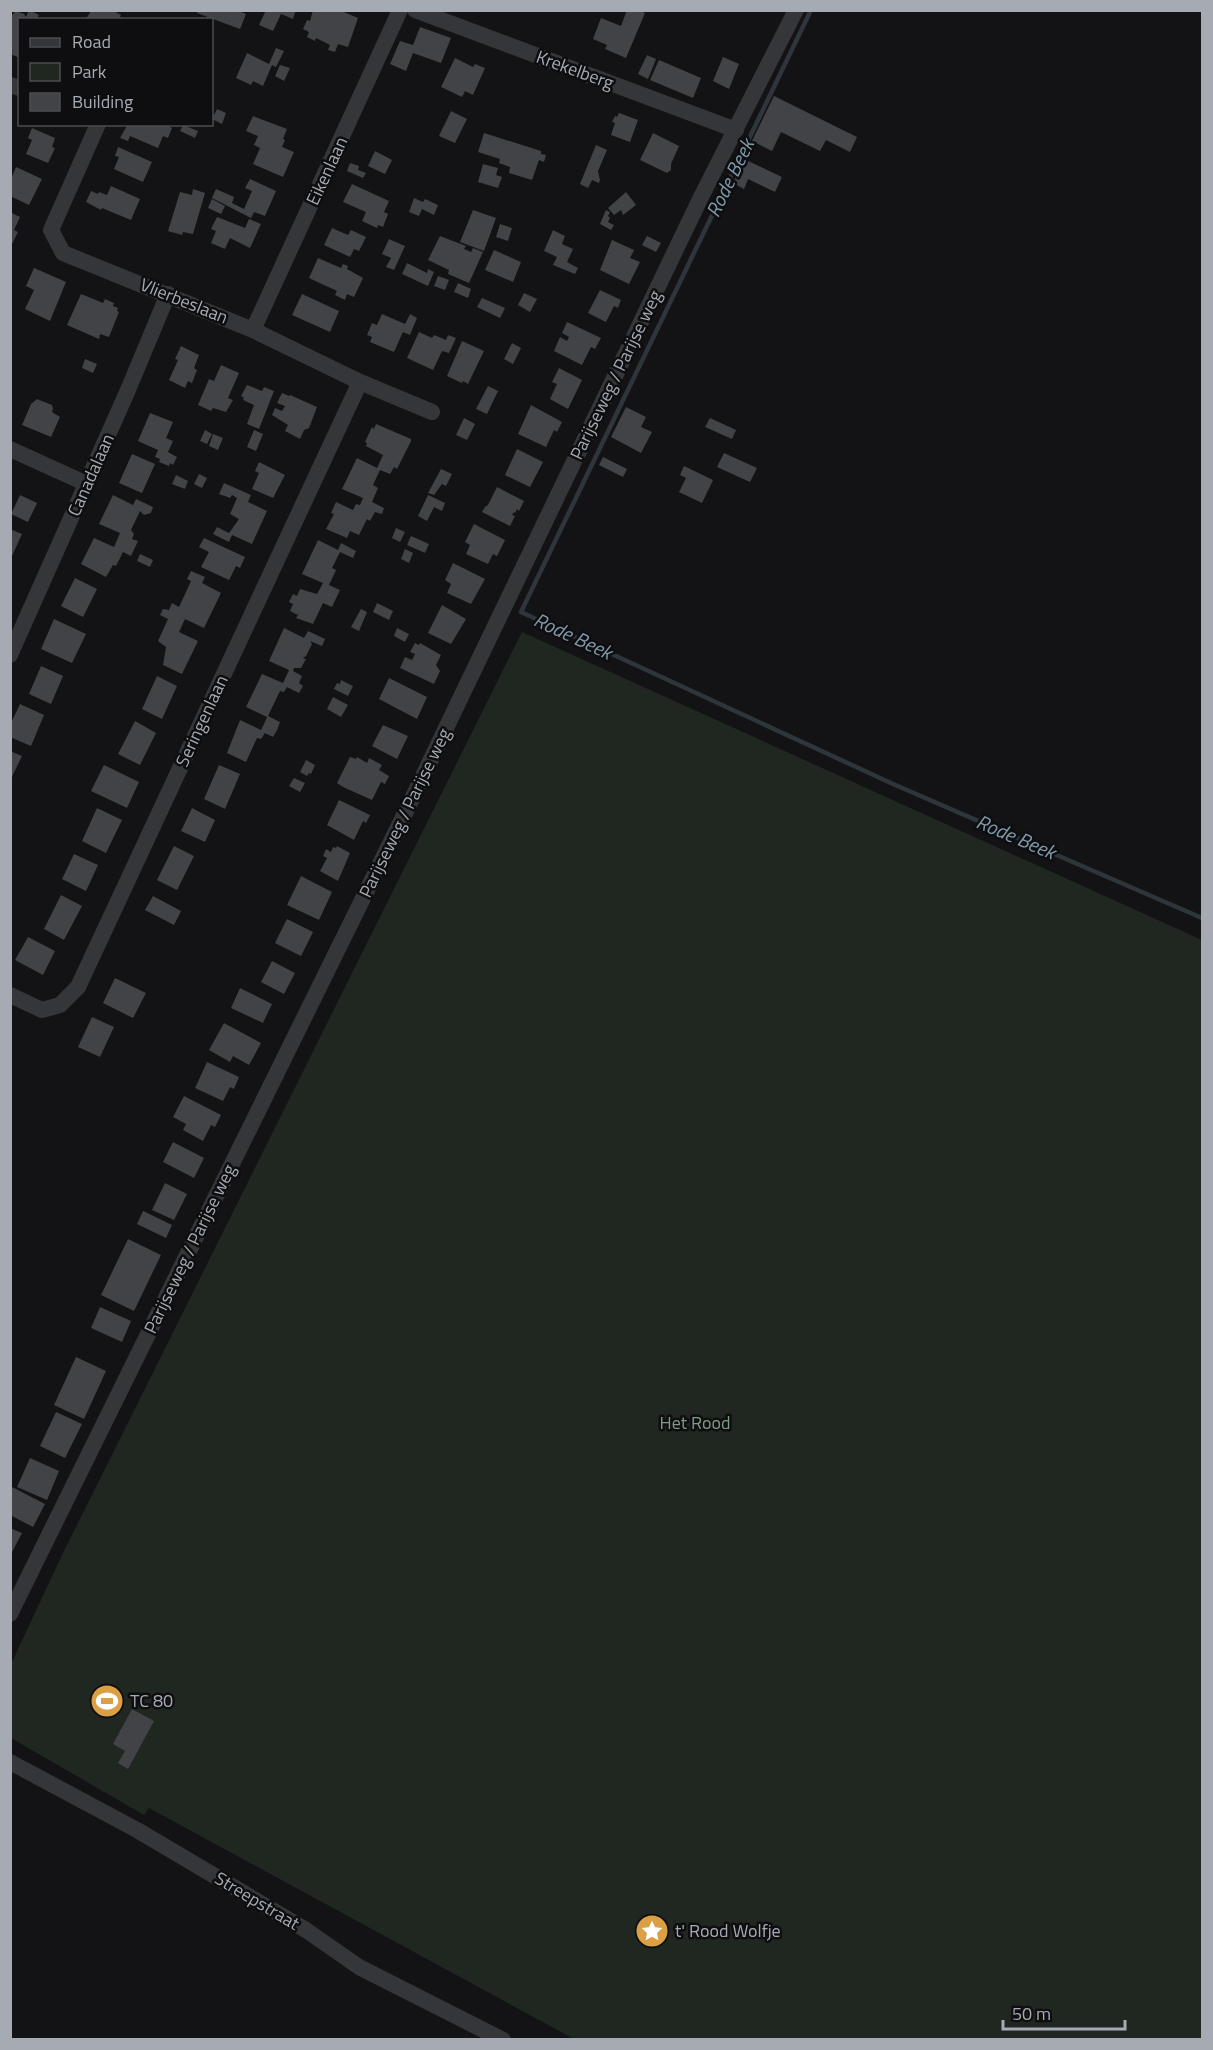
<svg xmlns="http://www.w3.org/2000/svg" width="1213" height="2050" font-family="'Titillium Web',sans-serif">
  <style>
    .green { fill: #202620 }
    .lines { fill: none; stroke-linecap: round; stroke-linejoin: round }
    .stream { stroke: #2e363c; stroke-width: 4.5 }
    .building { fill: #424347 }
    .street { stroke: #353639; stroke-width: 16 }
    .labels { text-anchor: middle; stroke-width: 5; stroke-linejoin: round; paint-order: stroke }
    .street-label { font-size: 18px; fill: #a6abb3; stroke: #0e0e10 }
    .park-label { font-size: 18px; fill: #809c80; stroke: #0e0e10 }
    .poi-label { font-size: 18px; fill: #a6abb3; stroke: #0e0e10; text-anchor: start }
    .water-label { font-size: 20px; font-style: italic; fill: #819aab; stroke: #0e0e10 }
  </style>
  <rect width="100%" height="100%" fill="#131315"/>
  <path class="green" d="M522 632 1202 940V2039H574L149 1808 144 1815 11 1738V1664L62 1555Z"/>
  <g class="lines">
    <path class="stream" d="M811 10 521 612 893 784 1202 918"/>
  </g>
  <path class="building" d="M29 10 39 15 36 20H20V58L10 54V14L12 15 16 11 24 14 26 17Z
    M92 10H112L121 15 119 20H85Z
    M198 10H236L246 14 240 29 197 13Z
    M266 10H296L293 19 281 14 273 31 259 25Z
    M313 10H339L358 18 348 47 338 44 335 52 328 50 330 45 316 38 315 41 307 37 309 32 303 29 307 20 310 21Z
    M627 10H638L645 13 626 58 605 49 607 45 593 39 601 18 621 26Z
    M420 27 451 38 441 63 413 53 406 71 390 64 400 41 413 45Z
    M276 48 284 51 276 67 272 65 263 86 253 81 251 85 236 78 247 53 269 64Z
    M647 55 656 59 648 79 638 74Z
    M723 57 739 64 729 89 713 81Z
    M455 58 473 67 475 64 485 68 473 95 465 91 462 97 441 87Z
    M659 60 701 78 693 98 650 80Z
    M280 65 290 68 284 81 275 76Z
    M774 96 857 137 850 152 826 140 820 151 781 132 772 151 752 141Z
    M217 109 226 113 222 124 212 119Z
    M451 111 467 119 455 143 439 136Z
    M619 113 638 120 630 142 611 135 615 123 612 122 615 116 617 117Z
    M253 116 287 129 283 139 285 140 282 147 294 152 283 177 253 164 260 148 254 145 258 136 246 131Z
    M128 124H164L172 128 168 138 163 136 158 148 130 136 128 141 120 138Z
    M183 125 198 131 195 138 180 131Z
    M32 128 55 138 52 147 55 148 48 163 26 154 32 140 28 138Z
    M484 133 541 151V154L546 155 544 162 539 160 532 180 509 173 510 167 499 163 500 159 478 152Z
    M653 133 679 146 671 164V170L667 173 640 160Z
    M596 145 607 150 598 171 600 180 599 183 592 180 588 188 580 184Z
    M118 147 152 162 143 182 114 169 119 157 115 156Z
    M375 151 392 160 385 174 368 166Z
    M744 159 782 177 775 192 748 179 744 189 733 183Z
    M350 163 359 166 358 170 366 173 363 178 347 171Z
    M483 164 498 168 496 175 502 177 498 188 478 182Z
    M16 167 42 179 29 205 10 196V181Z
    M250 179 276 191 265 216 254 212 251 218 212 198 216 189 234 197 232 203 244 209 252 191 245 188Z
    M352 184 389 201 384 212 388 214 383 227 378 225 377 228 362 221 366 212 343 202Z
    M111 186 140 199 131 220 102 208 101 210 86 202 91 191 98 194 99 192 107 195Z
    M193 189 205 193 193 234 183 232 182 235 168 231 180 192 192 195Z
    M626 192 636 205 623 215 621 210 614 215 608 208Z
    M414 198 423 202 425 199 438 205 434 215 422 209 419 216 409 212Z
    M212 199 225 206 221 214 208 208Z
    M473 210 496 218 484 251 460 242Z
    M606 210 610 212 608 216 610 218 608 222 614 225 611 230 600 224Z
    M10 212 20 217 14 230 18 232 10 248Z
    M217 217 245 228 249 219 261 224 250 248 230 238 225 249 211 243 216 231 211 229Z
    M500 224 512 228 508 241 496 237Z
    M332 228 348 235 351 230 366 237 359 251 354 249 350 257 324 245Z
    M553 230 565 236 562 244 573 249 567 262 578 268 575 274 553 265 557 257 544 251Z
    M440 236 466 246 464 249 471 252 473 248 483 252 469 283 448 274 449 270 428 260Z
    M647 236 661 243 656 252 642 245Z
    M389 239 405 246 394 270 386 267 391 258 382 254Z
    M612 240 634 250 630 258 640 262 629 284 600 270Z
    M494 250 521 262 513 282 485 270Z
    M318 258 341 268 343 264 348 266 347 269 363 278 354 297 347 294 345 300 335 295 337 291 309 278Z
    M407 263 427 273 428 269 434 272 428 286 402 274Z
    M34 268 66 282 50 321 25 309 34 290 26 286Z
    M438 276 449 280 445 290 434 286Z
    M458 283 471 289 468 298 454 292Z
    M600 290 621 300 618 308 614 306 606 322 588 313Z
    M524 293 537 299 530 312 518 305Z
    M81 294 103 303 105 299 114 303 113 306 118 308 117 311 119 312 109 337 100 334 99 339 67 325Z
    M302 294 339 311 330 332 292 315Z
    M482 298 505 308 500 318 477 307Z
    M382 314 405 324 410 314 417 318 410 335 403 332 394 352 370 342 372 337 367 335 372 323 377 325Z
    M567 322 601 338 595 349 591 347 582 365 554 351 560 337 567 341 569 337 562 333Z
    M419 332 432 338 434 335 446 340 448 335 456 338 449 353 442 351 433 370 407 358Z
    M462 341 484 351 468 384 463 381 462 383 447 376Z
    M512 343 521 348 513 364 504 359Z
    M181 346 199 355 194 368 197 370 192 383 188 381 185 388 169 380 178 360 175 359Z
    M85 359 97 364 93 373 82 368Z
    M221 365 239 373 228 398 233 400 226 412 213 408 211 411 198 405 209 379 214 381Z
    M559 368 582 380 568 409 550 399 557 384 552 382Z
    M247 385 262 391 264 387 274 391 259 429 247 424 254 405 243 400 244 398 241 396Z
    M488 386 498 391 487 414 476 409Z
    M282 393 289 396 290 395 317 407 309 428 304 430 300 439 285 431 288 425 272 415 275 408 282 411 285 406 277 403Z
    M37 399 52 405 53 409 52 412 60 417 51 437 22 425 31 404Z
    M531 405 562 422 557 432 554 430 546 447 518 434Z
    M626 407 646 417 641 427 652 432 641 453 611 437Z
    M150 413 173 422 166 438 173 441 168 452 177 457 173 465 170 463 169 466 159 462 160 459 155 457 158 450 138 441Z
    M464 418 475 424 467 440 456 435Z
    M710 418 736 430 732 439 705 427Z
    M376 424 411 439V441L397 469 394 467 390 474 380 470 373 485 378 488 372 502 384 508 382 514 375 512 370 521 367 519 359 535 350 531 347 538 326 529 334 514 331 513 336 502 353 510 356 504 360 505 363 498 342 489 357 458 377 468 383 455 366 446 367 443 365 442 372 427 374 429Z
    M205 430 212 434 207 444 200 441Z
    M254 430 263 434 256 451 247 447Z
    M213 434 223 438 218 450 209 446Z
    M517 449 543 462 530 487 505 475Z
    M724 453 757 468 750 482 717 467Z
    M132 454 155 464 142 493 119 483Z
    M603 457 627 469 623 477 599 465Z
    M259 462 285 475 273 498 252 489 259 473 255 471Z
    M684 466 713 480 702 503 679 492 686 478 680 475Z
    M441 469 452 474 446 486 442 484 434 495 428 493Z
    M199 474 207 478 202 488 194 484Z
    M176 475 188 481 185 489 172 484Z
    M224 483 251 495 248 502 267 511 252 544 232 535 229 542 213 534 217 527 229 533 239 519 230 514 237 498 232 495 230 498 219 494Z
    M497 487 524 501 519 511 517 509 515 513 514 512 512 515 515 516 510 526 482 512 485 507 488 505Z
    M20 495 37 503 28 522 11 514Z
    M113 495 133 505 136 499 153 507 151 513 144 515 140 511 131 530 134 534 132 539 138 541 131 556 123 552 116 566 113 565 106 577 81 564 94 538 114 547 120 533 99 524Z
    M428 495 445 503 442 511 434 507 427 521 418 516Z
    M474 524 505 540 497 556 493 554 488 564 466 554 470 545 465 542Z
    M396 528 405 532 400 542 392 538Z
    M10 529 22 534 12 556 10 555Z
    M411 536 429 544 425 553 407 545Z
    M204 538 245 557 240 568 236 566 229 580 201 567 209 552 199 547Z
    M318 540 338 550 341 543 356 551 353 558 340 552 332 568 336 570 329 585 340 590 332 607 323 603 313 624 296 618 298 615 290 611 293 604 289 602 293 594 297 596 300 589 317 594 323 583 302 574Z
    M405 549 413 553 409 563 401 559Z
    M140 554 153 560 150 567 137 561Z
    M453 563 485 579 471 604 447 593 451 584 445 580Z
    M191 571 205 577 202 583 221 593 204 628 185 619 179 632 198 641 182 674 163 665 166 647 158 641 168 619 160 615 163 609 169 610 172 603 179 607 191 581 187 579Z
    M75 578 97 589 83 617 61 606Z
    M377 603 393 611 389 620 373 612Z
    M442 605 466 619 451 644 428 633Z
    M361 609 367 612 359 631 351 627Z
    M54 619 86 634 72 663 41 649Z
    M284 628 304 638 308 631 325 639 322 646 310 641 312 644 306 656 303 658 306 659 301 668H294L293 671 302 676 299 683 303 686 299 693 287 687 284 692 280 691 268 716 280 722 277 730 273 737 265 733 261 739 257 738 246 762 227 753 240 720 261 730 264 724 267 717 246 707 262 674 283 683 289 670 269 661Z
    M397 628 409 634 405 642 394 636Z
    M415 643 419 645 420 643 441 655 436 665 440 671 434 684 400 668 405 657 412 660 415 654 410 652Z
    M41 666 63 676 51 704 29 694Z
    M157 676 177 686 162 719 142 709Z
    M389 678 427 697 417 719 379 699Z
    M341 680 353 686 348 696 334 689 337 683 340 684Z
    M333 697 348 705 341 717 327 709Z
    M20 704 44 715 31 746 10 737V725Z
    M135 721 156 733 140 765 118 754Z
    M383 725 408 736 397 759 372 746Z
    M10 751 22 756 10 781Z
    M350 757 356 759 357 757 367 763 369 758 382 765 379 770 389 776 385 784 381 782 372 800 343 787 337 783Z
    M306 760 315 765 311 774 309 773 307 776 300 772Z
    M104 765 139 782 127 808 91 791Z
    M219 765 240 774 225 809 204 799Z
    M294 778 305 783 300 792 289 786Z
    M339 800 370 815 366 823 363 821 354 840 327 825Z
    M97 808 122 820 106 853 82 841Z
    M192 808 215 820 205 842 181 831Z
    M174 846 194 856 177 890 157 880Z
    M337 846 350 853 338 881 320 871 327 858 323 856 326 849 331 852 333 847 336 848Z
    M74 854 98 865 86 891 62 879Z
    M301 876 332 892 319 920 287 905Z
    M61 895 82 906 64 940 44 929Z
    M153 896 181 911 174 925 145 910Z
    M287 919 313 932 301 956 275 943Z
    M28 937 55 951 43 975 15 960Z
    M272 961 295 973 284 994 261 982Z
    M115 978 146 993 133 1018 103 1003Z
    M240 988 272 1004 263 1023 231 1008Z
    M92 1017 114 1027 100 1057 78 1047Z
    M224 1023 261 1043 249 1065 233 1056 230 1062 209 1050Z
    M207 1062 239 1077 234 1089 230 1087 223 1101 195 1088Z
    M184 1096 221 1115 215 1127 211 1125 203 1141 183 1130 186 1124 173 1117Z
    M173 1142 204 1158 194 1178 163 1162Z
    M165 1183 187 1194 174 1220 152 1210Z
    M143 1211 172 1225 166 1238 137 1224Z
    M128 1239 161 1255 134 1311 101 1295Z
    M100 1307 131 1321 122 1342 91 1328Z
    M76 1357 106 1371 84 1419 54 1405Z
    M56 1412 82 1424 65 1458 40 1446Z
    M30 1458 59 1471 47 1500 17 1487Z
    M12 1487 45 1504 33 1527 10 1515Z
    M10 1528 22 1533 10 1556Z
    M132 1709 154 1721 128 1769 118 1763 125 1751 113 1744Z"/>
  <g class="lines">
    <path class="street" d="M415 10 736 130
      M10 85 20 88
      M98 124 51 230 63 253 253 330 360 382 432 412
      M253 330 400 10
      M10 449 87 484
      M10 655 128 390 168 294
      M10 995 42 1010 60 1005 78 987 360 382
      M10 1614 410 803 702 195 796 10
      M10 1762 137 1830 306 1930 359 1967 503 2040"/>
  </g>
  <defs>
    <g id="stadium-disc" transform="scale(1.725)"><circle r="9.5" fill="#db9f44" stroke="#0e0e10"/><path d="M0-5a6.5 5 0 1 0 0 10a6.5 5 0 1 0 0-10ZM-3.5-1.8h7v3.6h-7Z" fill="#fff"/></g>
    <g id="sight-disc" transform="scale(1.725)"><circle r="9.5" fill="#db9f44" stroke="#0e0e10"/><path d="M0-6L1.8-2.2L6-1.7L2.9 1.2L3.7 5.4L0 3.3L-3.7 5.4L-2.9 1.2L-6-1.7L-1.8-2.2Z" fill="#fff"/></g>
  </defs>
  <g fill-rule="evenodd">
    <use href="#stadium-disc" x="107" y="1701"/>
    <use href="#sight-disc" x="652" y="1931"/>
  </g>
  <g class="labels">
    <g class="street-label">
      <text transform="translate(575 70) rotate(20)" y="6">Krekelberg</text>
      <text transform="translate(327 171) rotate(-65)" y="6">Eikenlaan</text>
      <text transform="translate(184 301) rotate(22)" y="6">Vlierbeslaan</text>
      <text transform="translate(616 375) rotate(-64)" y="6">Parijseweg / Parijse weg</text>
      <text transform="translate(91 475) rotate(-66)" y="6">Canadalaan</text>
      <text transform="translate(202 721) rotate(-65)" y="6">Seringenlaan</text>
      <text transform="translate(405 813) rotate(-64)" y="6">Parijseweg / Parijse weg</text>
      <text transform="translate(190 1249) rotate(-64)" y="6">Parijseweg / Parijse weg</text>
      <text transform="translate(257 1901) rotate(31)" y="6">Streepstraat</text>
    </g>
    <g class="park-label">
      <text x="695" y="1429">Het Rood</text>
    </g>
    <g class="poi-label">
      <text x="130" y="1707">TC 80</text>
      <text x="675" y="1937">t' Rood Wolfje</text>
    </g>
    <g class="water-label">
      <text transform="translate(730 178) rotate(-64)" y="7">Rode Beek</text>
      <text transform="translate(573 636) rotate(25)" y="7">Rode Beek</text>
      <text transform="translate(1016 837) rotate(23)" y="7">Rode Beek</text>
    </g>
  </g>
  <rect width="1213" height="2050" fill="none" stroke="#a6abb3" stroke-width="24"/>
  <rect x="18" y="18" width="195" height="108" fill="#0e0e10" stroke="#4b4d51" stroke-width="1.5"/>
  <rect x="30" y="38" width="30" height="9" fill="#353639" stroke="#4b4d51" stroke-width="1.5"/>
  <text x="72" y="48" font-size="18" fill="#a6abb3">Road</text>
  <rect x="30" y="63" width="30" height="18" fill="#202620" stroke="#4b4d51" stroke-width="1.5"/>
  <text x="72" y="78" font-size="18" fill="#a6abb3">Park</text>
  <rect x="30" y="93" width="30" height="18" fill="#424347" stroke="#4b4d51" stroke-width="1.5"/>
  <text x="72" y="108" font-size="18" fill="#a6abb3">Building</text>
  <path d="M1003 2020v9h122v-9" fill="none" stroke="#a6abb3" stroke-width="3"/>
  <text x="1012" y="2020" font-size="18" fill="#a6abb3" stroke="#0e0e10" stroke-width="4.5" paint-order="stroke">50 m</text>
</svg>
